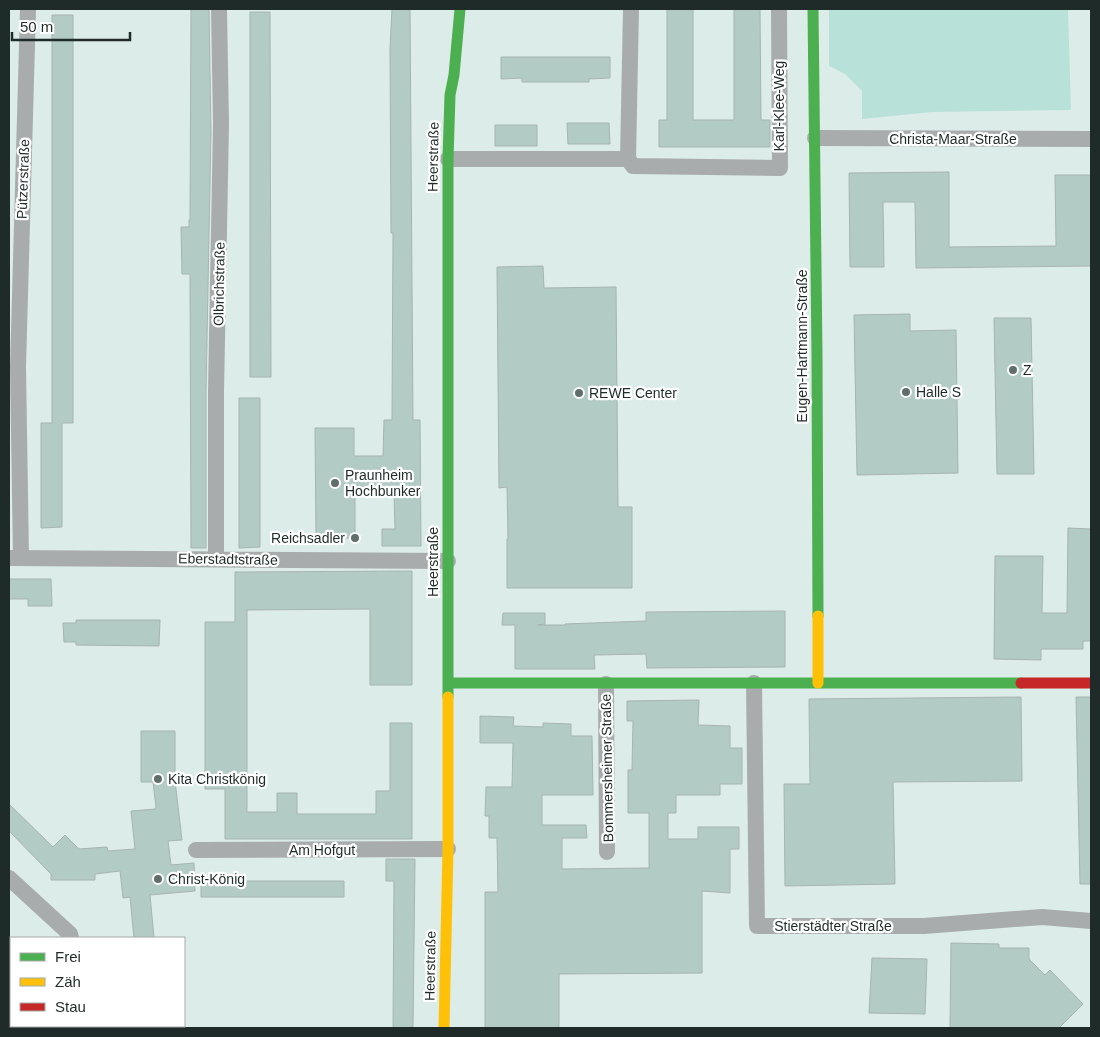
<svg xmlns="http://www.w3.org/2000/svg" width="1100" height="1037" font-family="Helvetica,sans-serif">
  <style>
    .green { fill: #b8e2d9 }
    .building { fill: #b2cbc5; stroke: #a8b4b1 }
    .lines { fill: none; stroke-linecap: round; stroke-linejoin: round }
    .street { stroke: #a9acac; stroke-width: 16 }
    .fast { stroke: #4caf50; stroke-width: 11 }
    .slow { stroke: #ffc107; stroke-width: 11 }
    .jam { stroke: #c62828; stroke-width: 11 }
    .poi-dot { fill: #616f6b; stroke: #fff; stroke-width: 2 }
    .labels { text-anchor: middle; stroke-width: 4.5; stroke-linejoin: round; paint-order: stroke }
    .street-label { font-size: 14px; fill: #1f2b28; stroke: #fff }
    .poi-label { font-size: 14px; fill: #1f2b28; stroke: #fff; text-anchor: start }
  </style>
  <rect width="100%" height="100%" fill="#dcece8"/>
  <path class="green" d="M829 9H1068L1071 110 932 112 862 119V91L845 74 829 66Z"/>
  <path class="building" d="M191 9H209L211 132 206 392V548H191L190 274H182L181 227H189V220H190Z
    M392 9H410L413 420H420L421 546H382V529H395L394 492 355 493V538H316L315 428H354V456H383L384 420H392L393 233H391L390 48Z
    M667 9H693V120H734V9H760L761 120H770V147H659V120H667Z
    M250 12H270L271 377H250Z
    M52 15H73V423H62V527L41 528V423H52Z
    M501 57H610V78L589 79V82H522V78L501 79Z
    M567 123H609L610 144H568Z
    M495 125H537V146H495Z
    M949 172V247L1056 246 1055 175H1091V266L916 268 915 202H883L884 267H850L849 173Z
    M543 266 544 288 616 287 618 507H632V588H507V539H508L507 487 499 488 497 267Z
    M910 314V331L956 330 958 473 857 475 854 315Z
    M994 318H1031L1034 474H997Z
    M239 398H260V547L239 548Z
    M1068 528 1091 529V641H1083V649H1041V660L994 659 995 556H1043L1042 613H1067Z
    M412 571V685H370V609L247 610V812H277V793H297V814H376V791H390V723H412V839H225V789H205V622H235V572Z
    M9 579H51L52 606H28V599H9Z
    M785 611V667L647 668 646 654 594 655 595 669H515V625H502L503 613H545V624L538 625H565V624L646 621V612Z
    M76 620H160L159 646 76 645V642H64L63 623H76Z
    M1021 697 1022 781 893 782 895 884 785 886 784 784H810L809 699Z
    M1076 697H1091V884H1080Z
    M699 700 698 725 730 726V748H742V784H720V795H676V813H668V839H698V827H739V849H730V893L702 891V973L559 974V1028H485V892H498L497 838H489V816H485L486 787H512L513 743H480V716L514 717 513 726 543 727V723L571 724V736H592L593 795H542V825H586L587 838H562V869L649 868V813H628V770H632L633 721H627V701Z
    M141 731H175V781L182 840 168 841 171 865 194 863 195 891 150 895 154 938H134L130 897 123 898 120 871 95 874V880H51V874L9 831V804L53 847 65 835 79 849 107 847 108 851 135 849 131 811 155 809 156 807 153 782H141Z
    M386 859H415L413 1028H393L394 881H386Z
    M201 881H344V897H201Z
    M951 943 999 944V948H1029V959L1045 975 1050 970 1083 1004 1059 1028H950Z
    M872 958 927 959 925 1014 869 1013Z"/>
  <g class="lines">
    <path class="street" d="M815 138 1091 139
      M448 159H628L631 9
      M628 159 633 166 780 168 779 9
      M9 558 448 561
      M21 558 18 367 28 9
      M216 559V392L221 124 219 9
      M754 683 757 926H924L1042 917 1091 921
      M606 684 607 852
      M196 850 448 849
      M9 878 70 934 71 938
      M89 1026V1028"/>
    <path class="fast" d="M813 9 817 355 818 616
      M448 683H1021
      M448 697V159L450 95 454 75 460 9"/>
    <path class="slow" d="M818 616V683
      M444 1028 448 849V697"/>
    <path class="jam" d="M1021 683H1091"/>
  </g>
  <g class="poi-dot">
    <circle cx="1013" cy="370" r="5"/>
    <circle cx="906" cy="392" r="5"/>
    <circle cx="579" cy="393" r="5"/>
    <circle cx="335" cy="483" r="5"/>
    <circle cx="355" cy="538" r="5"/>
    <circle cx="158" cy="779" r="5"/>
    <circle cx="158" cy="879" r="5"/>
  </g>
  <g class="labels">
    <g class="street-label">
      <text transform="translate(779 106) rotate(-90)" y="5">Karl-Klee-Weg</text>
      <text x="953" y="144">Christa-Maar-Straße</text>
      <text transform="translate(433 157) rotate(-89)" y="5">Heerstraße</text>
      <text transform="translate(23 179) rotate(-88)" y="5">Pützerstraße</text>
      <text transform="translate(219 284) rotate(-89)" y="5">Olbrichstraße</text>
      <text transform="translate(802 346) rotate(-90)" y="5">Eugen-Hartmann-Straße</text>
      <text transform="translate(228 559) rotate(1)" y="5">Eberstadtstraße</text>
      <text transform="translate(433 562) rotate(-90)" y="5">Heerstraße</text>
      <text transform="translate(607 768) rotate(-91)" y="5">Bommersheimer Straße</text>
      <text x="322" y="855">Am Hofgut</text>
      <text x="833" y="931">Stierstädter Straße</text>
      <text transform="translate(430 966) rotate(-89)" y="5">Heerstraße</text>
    </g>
    <g class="poi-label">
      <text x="1023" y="375">Z</text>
      <text x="916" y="397">Halle S</text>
      <text x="589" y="398">REWE Center</text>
      <text x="345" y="480">Praunheim<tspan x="345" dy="16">Hochbunker</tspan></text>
      <text x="345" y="543" text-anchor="end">Reichsadler</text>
      <text x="168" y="784">Kita Christkönig</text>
      <text x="168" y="884">Christ-König</text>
    </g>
  </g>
  <rect width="1100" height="1037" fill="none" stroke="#1f2b28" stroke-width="20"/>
  <rect x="10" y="937" width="175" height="90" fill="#ffffff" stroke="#a5aaa9"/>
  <rect x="20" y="953" width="25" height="8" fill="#4caf50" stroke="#a5aaa9"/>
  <text x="55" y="962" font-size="15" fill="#1f2b28">Frei</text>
  <rect x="20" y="978" width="25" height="8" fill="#ffc107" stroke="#a5aaa9"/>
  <text x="55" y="987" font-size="15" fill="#1f2b28">Zäh</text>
  <rect x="20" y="1003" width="25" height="8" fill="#c62828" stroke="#a5aaa9"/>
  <text x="55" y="1012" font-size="15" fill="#1f2b28">Stau</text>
  <path d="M12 32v8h118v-8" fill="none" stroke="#1f2b28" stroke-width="2.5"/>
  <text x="20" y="32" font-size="15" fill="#1f2b28" stroke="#ffffff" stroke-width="4" paint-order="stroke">50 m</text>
</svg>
